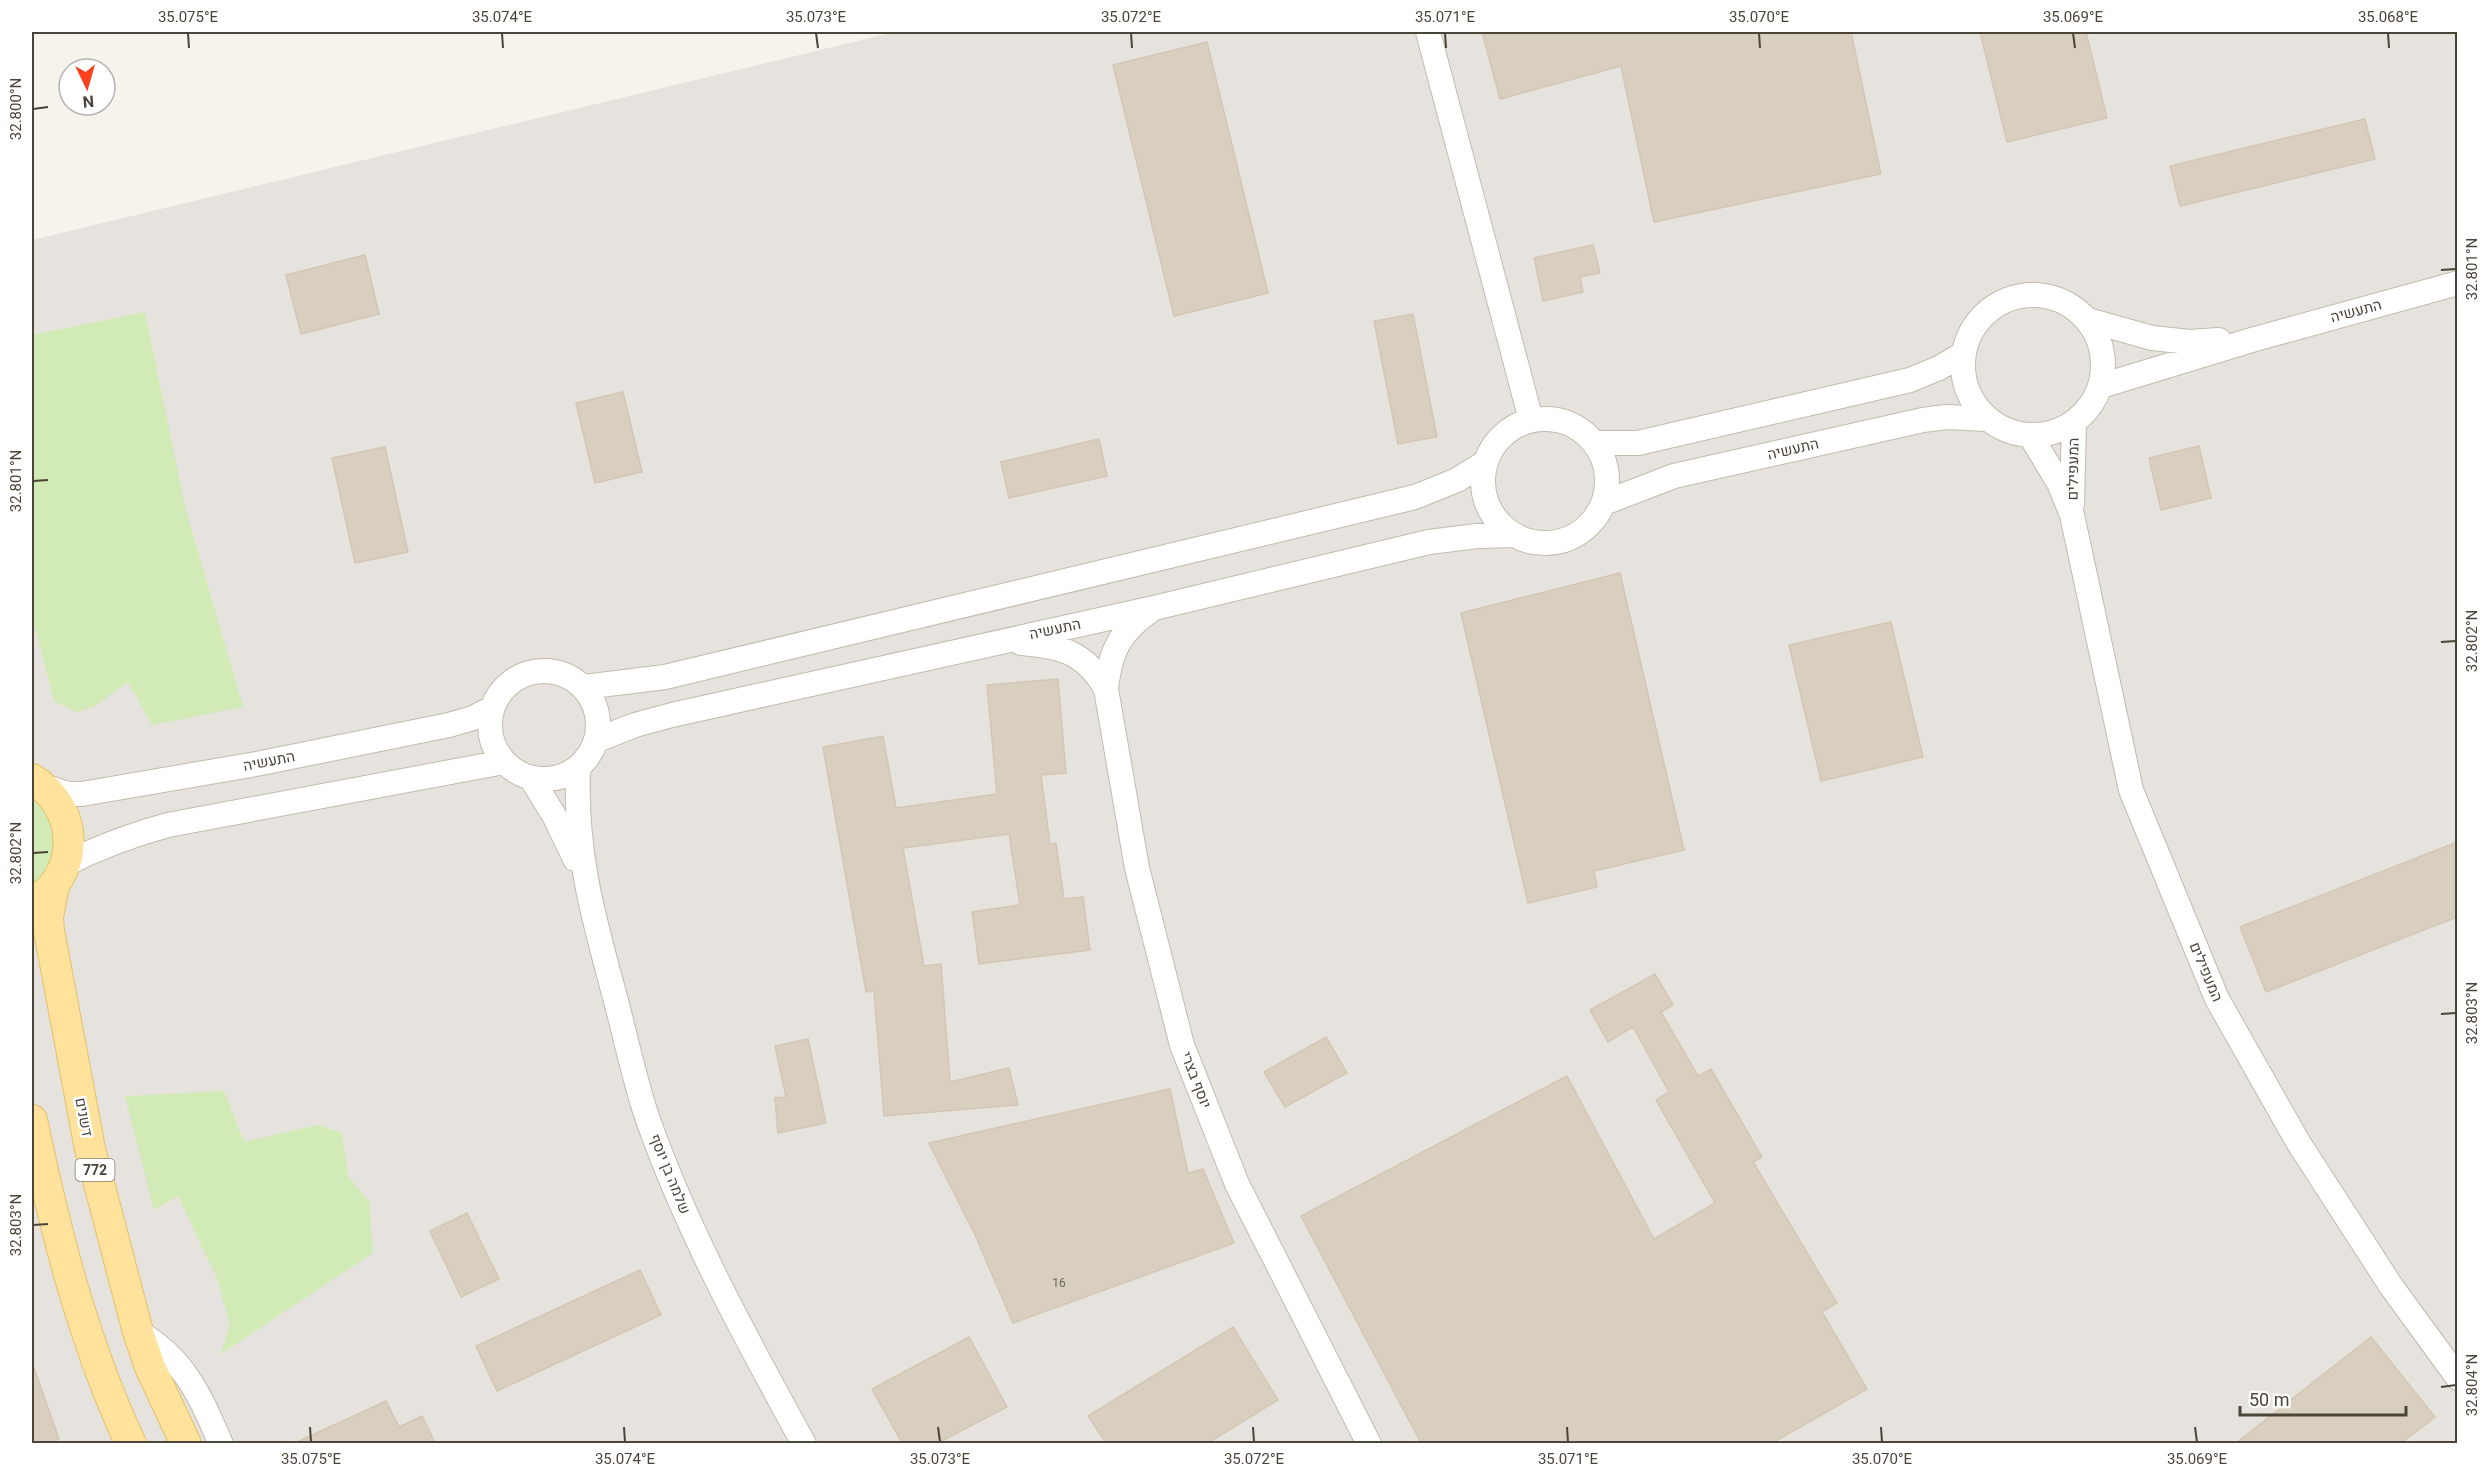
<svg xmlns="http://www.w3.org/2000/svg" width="2489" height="1475" font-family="Roboto,Heebo,sans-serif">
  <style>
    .industrial { fill: #e6e2dd }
    .green { fill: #d2eab5 }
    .building { fill: #d8cfc1; stroke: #d3c7b4; stroke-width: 1.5 }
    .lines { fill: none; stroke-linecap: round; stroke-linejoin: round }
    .minor-casing { stroke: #c2bbae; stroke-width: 26 }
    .major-casing { stroke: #e6c16a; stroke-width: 32 }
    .minor { stroke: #fff; stroke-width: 24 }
    .major { stroke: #ffe39c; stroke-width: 30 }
    .ticks { fill: none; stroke: #4b4439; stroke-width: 2 }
    .labels { text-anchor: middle; stroke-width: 5; stroke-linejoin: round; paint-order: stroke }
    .number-label { font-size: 12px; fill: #6e675b }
    .shield { fill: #fff; stroke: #817c74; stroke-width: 1.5 }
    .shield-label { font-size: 14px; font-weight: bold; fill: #4b4439 }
    .street-label { font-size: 15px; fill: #4b4439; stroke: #fff }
    .neatline { fill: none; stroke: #4b4439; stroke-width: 2 }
    .ticks-label { font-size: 15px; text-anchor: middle; fill: #4b4439 }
  </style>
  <rect width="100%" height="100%" fill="#f6f3ec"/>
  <path class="industrial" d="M895 32H2457V1443H32V240Z"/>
  <path class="green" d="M145 312 185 507 243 707 152 725 128 682 95 706 77 712 54 701 32 616V335Z
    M32 798C61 826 61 859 32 887Z
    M224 1091 244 1142 318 1125 342 1133 348 1176 369 1201 373 1253 221 1354 230 1325 218 1281 178 1196 154 1210 125 1096Z"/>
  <path class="building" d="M1482 32H1851L1881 174 1654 222 1621 66 1500 99Z
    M1980 32H2086L2107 118 2007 142Z
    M1207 42 1268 293 1174 316 1113 65Z
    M2365 119 2375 159 2180 206 2170 166Z
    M1593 245 1600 273 1580 277 1583 292 1543 301 1534 258Z
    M365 255 379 314 301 334 286 275Z
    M1413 314 1437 437 1398 444 1374 321Z
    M623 392 642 472 595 483 576 403Z
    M1099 439 1107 476 1009 498 1001 462Z
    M2199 446 2211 498 2161 510 2149 458Z
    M385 447 408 552 355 563 332 458Z
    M1620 573 1684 850 1594 871 1597 887 1528 903 1461 613Z
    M1891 622 1923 757 1821 781 1789 645Z
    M1058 679 1066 773 1041 775 1050 844 1056 843 1064 899 1083 897 1090 950 979 964 972 912 1020 905 1009 834 903 848 924 966 941 964 950 1082 1009 1068 1018 1105 884 1116 874 991 866 992 823 747 883 736 896 808 997 794 987 685Z
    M2457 842V917L2266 992 2240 927Z
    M1655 974 1673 1005 1661 1012 1698 1076 1711 1069 1762 1157 1753 1162 1837 1303 1822 1312 1867 1389 1772 1443H1421L1301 1216 1567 1076 1654 1239 1715 1203 1656 1100 1669 1092 1633 1027 1608 1042 1590 1010Z
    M1326 1037 1347 1073 1285 1107 1264 1072Z
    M808 1039 826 1123 778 1133 775 1098 786 1097 775 1046Z
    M1170 1089 1188 1173 1203 1169 1234 1243 1013 1323 975 1235 929 1143Z
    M467 1213 499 1279 461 1297 430 1231Z
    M640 1270 661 1315 497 1391 476 1346Z
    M1233 1327 1278 1400 1208 1443H1106L1088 1416Z
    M969 1337 1007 1407 938 1443H902L872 1389Z
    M2371 1337 2435 1417 2401 1443H2236Z
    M34 1368 59 1439 48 1443H32V1369Z
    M386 1401 399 1427 422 1416 435 1443H295Z"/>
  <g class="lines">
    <g class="minor-casing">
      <path id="minor" d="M1428 32 1531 420
        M1963 365a70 70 0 1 1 140 0a70 70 0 1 1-140 0Z
        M2088 320 2152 338 2190 342 2219 340
        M2101 386 2255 339 2458 283
        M1483 481a62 62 0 1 1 124 0a62 62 0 1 1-124 0Z
        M2030 435 2059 483 2072 515 2131 790 2217 999 2298 1142 2391 1286 2458 1378
        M1595 443H1638L1910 380 1939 368 1963 354
        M1604 503 1674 476 1923 420 1946 417 1987 419
        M2072 504 2074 423
        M1151 610C1119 632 1110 652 1106 689L1137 868 1182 1045 1237 1184 1369 1444
        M1021 643C1061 646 1085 652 1106 689
        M490 725a54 54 0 1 1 108 0a54 54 0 1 1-108 0Z
        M584 687 665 677 1415 497 1457 480 1486 462
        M597 740 635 725 672 715 1154 608 1429 542 1477 536 1515 535
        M578 768C575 849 591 909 612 986 624 1029 633 1075 647 1117 687 1231 746 1338 804 1444
        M531 778 555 817 575 859
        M43 786 68 794H82L256 764 449 725 473 718 492 708
        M66 864C99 847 132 835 168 825L504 762
        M138 1332C185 1359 200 1396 221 1444"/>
    </g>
    <g class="major-casing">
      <path id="major" d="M32 779C77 806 82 867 39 899
        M54 886 48 917 49 931 90 1149 138 1332 150 1367 186 1444
        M32 1120C55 1230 83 1342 131 1444"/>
    </g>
    <use href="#minor" class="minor"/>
    <use href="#major" class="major"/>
  </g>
  <path class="ticks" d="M188 33 189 48M502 33 503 48M816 33 818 48M1131 33 1132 48M1445 33 1446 48M1759 33 1760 48M2073 33 2075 48M2388 33 2389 48M33 109 48 107M2441 270 2456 269M33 481 48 480M2441 642 2456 641M33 853 48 852M2441 1014 2456 1013M33 1225 48 1224M2441 1387 2456 1385M310 1427 311 1442M624 1427 625 1442M938 1427 940 1442M1253 1427 1254 1442M1567 1427 1568 1442M1881 1427 1882 1442M2195 1427 2197 1442"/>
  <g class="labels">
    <g class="number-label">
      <text x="1059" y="1287">16</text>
    </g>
    <rect class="shield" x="75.5" y="1159" width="39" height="22" rx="4.5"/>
    <g class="shield-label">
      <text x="95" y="1175">772</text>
    </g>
    <g class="street-label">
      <text transform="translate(2356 311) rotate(-15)" y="5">התעשיה</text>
      <text transform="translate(1793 449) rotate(-13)" y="5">התעשיה</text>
      <text transform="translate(2073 469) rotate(-89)" y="5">המעפילים</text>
      <text transform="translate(1055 629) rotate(-12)" y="5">התעשיה</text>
      <text transform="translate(269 761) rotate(-11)" y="5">התעשיה</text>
      <text transform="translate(2206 972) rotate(67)" y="5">המעפילים</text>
      <text transform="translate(1196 1080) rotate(69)" y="5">יוסף בצרי</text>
      <text transform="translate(84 1117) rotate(79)" y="5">דשנים</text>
      <text transform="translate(670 1174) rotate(68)" y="5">שלמה בן יוסף</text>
    </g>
  </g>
  <rect width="2489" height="1475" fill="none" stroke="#ffffff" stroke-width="66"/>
  <g transform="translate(87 87) rotate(175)"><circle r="28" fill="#ffffff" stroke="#b7b4b0" stroke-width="1.5"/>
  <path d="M0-4.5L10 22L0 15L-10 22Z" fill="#fc3f1d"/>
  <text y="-9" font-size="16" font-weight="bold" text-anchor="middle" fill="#4b4439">N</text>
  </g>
  <path d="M2240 1406v9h166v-9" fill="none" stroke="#4b4439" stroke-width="3"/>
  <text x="2249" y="1406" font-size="18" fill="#4b4439" stroke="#ffffff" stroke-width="4.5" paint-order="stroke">50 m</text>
  <rect x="33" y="33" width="2423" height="1409" class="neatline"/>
  <g class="ticks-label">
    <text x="188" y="22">35.075°E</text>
    <text x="502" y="22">35.074°E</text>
    <text x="816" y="22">35.073°E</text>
    <text x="1131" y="22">35.072°E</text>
    <text x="1445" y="22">35.071°E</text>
    <text x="1759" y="22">35.070°E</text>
    <text x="2073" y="22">35.069°E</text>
    <text x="2388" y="22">35.068°E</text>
    <text transform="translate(16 109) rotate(-90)" y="5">32.800°N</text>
    <text transform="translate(2472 269) rotate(-90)" y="5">32.801°N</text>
    <text transform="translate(16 481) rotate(-90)" y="5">32.801°N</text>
    <text transform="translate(2472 641) rotate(-90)" y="5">32.802°N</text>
    <text transform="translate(16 853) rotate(-90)" y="5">32.802°N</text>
    <text transform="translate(2472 1013) rotate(-90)" y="5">32.803°N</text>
    <text transform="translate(16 1225) rotate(-90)" y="5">32.803°N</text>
    <text transform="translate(2472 1385) rotate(-90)" y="5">32.804°N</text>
    <text x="311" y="1464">35.075°E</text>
    <text x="625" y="1464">35.074°E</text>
    <text x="940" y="1464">35.073°E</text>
    <text x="1254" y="1464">35.072°E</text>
    <text x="1568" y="1464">35.071°E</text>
    <text x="1882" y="1464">35.070°E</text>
    <text x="2197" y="1464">35.069°E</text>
  </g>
</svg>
